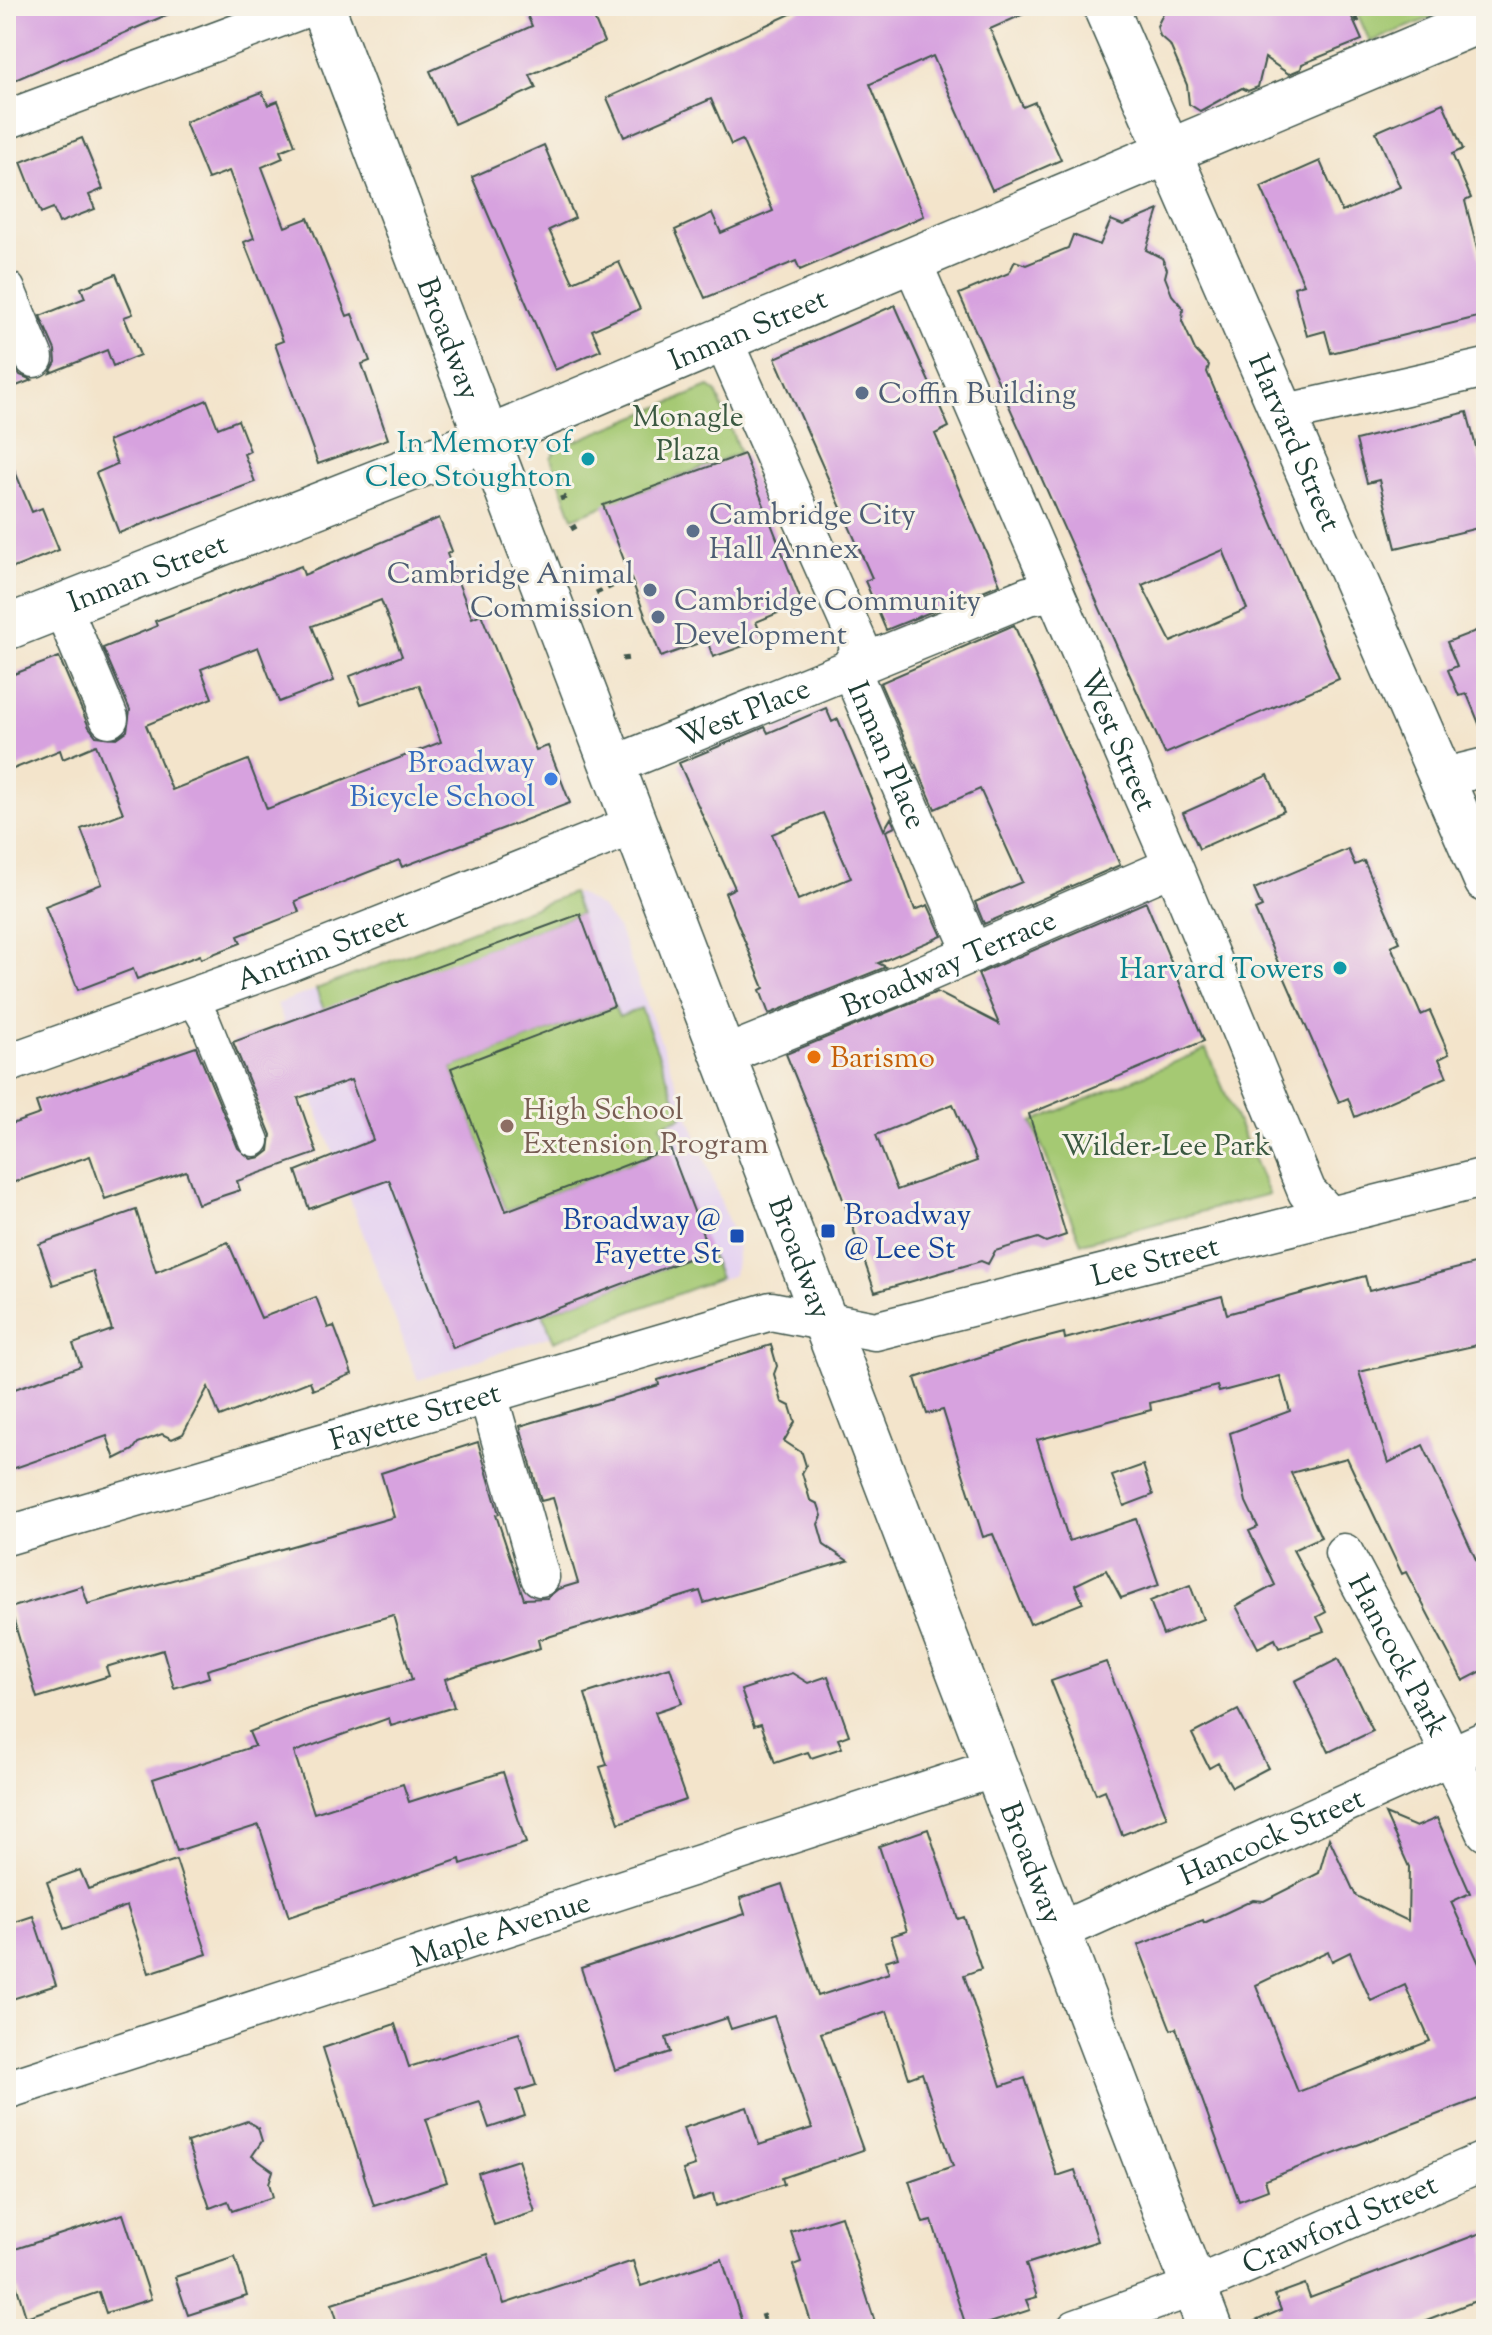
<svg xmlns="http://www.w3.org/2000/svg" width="1492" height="2335" font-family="'Sorts Mill Goudy',serif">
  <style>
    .built { fill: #e5d3f1 }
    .green { fill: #a5c973; stroke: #628354; stroke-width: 2 }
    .building { fill: #d7a2df; fill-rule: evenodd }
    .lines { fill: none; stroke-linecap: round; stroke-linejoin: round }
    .pedestrian-casing { stroke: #3f564b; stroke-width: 33 }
    .minor-casing { stroke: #3f564b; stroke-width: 41 }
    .tertiary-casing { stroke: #3f564b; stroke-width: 47 }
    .secondary-casing { stroke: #3f564b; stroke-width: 47 }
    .path { stroke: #3f564b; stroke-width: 5; stroke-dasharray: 6 6; stroke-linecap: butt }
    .pedestrian { stroke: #fff; stroke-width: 30 }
    .minor { stroke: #fff; stroke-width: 38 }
    .tertiary { stroke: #fff; stroke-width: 44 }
    .secondary { stroke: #fff; stroke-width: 44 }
    .service-dot { fill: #5c6f8a; stroke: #f7f3e8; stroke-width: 3 }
    .culture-dot { fill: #0f9aa8; stroke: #f7f3e8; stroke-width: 3 }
    .shop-dot { fill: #3f7fe0; stroke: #f7f3e8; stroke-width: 3 }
    .food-dot { fill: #e8710a; stroke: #f7f3e8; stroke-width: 3 }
    .education-dot { fill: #8d6e63; stroke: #f7f3e8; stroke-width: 3 }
    .transit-dot { fill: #1a4fb4; stroke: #f7f3e8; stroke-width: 3 }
    .labels { text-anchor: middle; stroke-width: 6; stroke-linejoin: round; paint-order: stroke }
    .street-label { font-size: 30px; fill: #1f3d34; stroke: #f7f3e8 }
    .service-label { font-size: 30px; fill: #4e5e75; stroke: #f7f3e8; text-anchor: start }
    .park-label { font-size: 30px; fill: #3a5941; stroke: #f7f3e8 }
    .culture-label { font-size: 30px; fill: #0d838f; stroke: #f7f3e8; text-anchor: end }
    .shop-label { font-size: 30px; fill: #366cbe; stroke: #f7f3e8; text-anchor: end }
    .food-label { font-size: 30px; fill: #c56008; stroke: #f7f3e8; text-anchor: start }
    .education-label { font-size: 30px; fill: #785e54; stroke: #f7f3e8; text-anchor: start }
    .transit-label { font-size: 30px; fill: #164399; stroke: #f7f3e8; text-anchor: start }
  </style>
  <rect width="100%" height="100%" fill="#f7f3e8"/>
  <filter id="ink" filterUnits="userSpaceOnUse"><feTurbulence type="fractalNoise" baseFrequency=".0125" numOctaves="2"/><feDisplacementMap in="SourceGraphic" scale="16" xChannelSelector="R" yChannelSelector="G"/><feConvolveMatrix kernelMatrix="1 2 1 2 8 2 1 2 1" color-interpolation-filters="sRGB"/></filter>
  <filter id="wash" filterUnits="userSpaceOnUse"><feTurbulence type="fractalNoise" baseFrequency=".006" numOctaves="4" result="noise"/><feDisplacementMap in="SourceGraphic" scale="32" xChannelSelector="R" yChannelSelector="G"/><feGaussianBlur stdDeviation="1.8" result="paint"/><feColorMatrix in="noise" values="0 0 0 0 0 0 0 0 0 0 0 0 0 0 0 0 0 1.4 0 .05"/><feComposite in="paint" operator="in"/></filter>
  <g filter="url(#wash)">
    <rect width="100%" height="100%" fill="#f3e4cb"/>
    <path class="built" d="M577 893 601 907 619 930 738 1247 734 1275 418 1380 277 1004Z"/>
    <path class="green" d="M1354 6H1461L1370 42Z
      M709 387 716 392 740 453 573 518 551 458 556 449Z
      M572 893 580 914 324 1010 316 989Z
      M614 1006 619 1017 641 1008 682 1117 661 1125 670 1148 506 1211 451 1068Z
      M1206 1049 1269 1194 1081 1243 1032 1122Z
      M709 1251 720 1278 554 1341 543 1314Z"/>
    <g id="blocks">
      <path class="building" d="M6 6H185V7L15 80 6 58Z
        M523 6H589L604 42 530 75 536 88 454 124 430 71 532 26Z
        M808 6H1042L990 29 1023 107 1035 102 1061 160 992 190 933 56 870 84 924 216 800 270 796 261 705 298 675 230 712 213 721 233 773 211 742 140 731 145 711 99 624 137 607 98Z
        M1193 6H1347L1362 40 1302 64 1301 69 1289 74 1265 58 1258 87 1248 91 1242 88 1200 111 1189 104 1187 85 1170 45 1160 36 1157 26 1164 12Z
        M262 92 268 105 278 101 295 145 280 151 283 158 262 167 285 227 308 218 347 316 352 314 370 361 362 364 388 439 318 464 275 344 283 341 244 242 254 238 229 171 208 179 185 122Z
        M1443 103 1463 149 1452 154 1471 198 1465 201 1486 284V315L1331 353 1325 331 1307 336 1294 287 1304 284 1261 187 1320 161 1342 212 1400 187 1376 132Z
        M82 138 103 189 89 195 95 209 59 223 53 208 41 213 21 162Z
        M544 145 575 218 549 230 573 282 619 262 640 309 592 330 601 350 555 370 472 177Z
        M1159 210 1146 250 1162 258 1167 269 1165 277 1172 295 1183 308 1182 321 1195 350 1209 365 1207 372 1339 679 1165 754 959 294 1009 273 1015 261 1026 265 1068 248 1073 235 1100 245 1111 220 1123 225ZM1223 550 1247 609 1171 642 1142 585Z
        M116 274 133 314 124 317 140 355 113 366 107 350 50 373 56 362 55 350 40 316 85 298 81 288Z
        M895 305 949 427 935 434 1000 584 886 630 865 581 872 578 775 358Z
        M6 348 20 375 32 380 6 390Z
        M207 400 218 428 238 420 250 451 244 454 255 482 119 533 96 473 117 464 108 441Z
        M1467 412 1486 486V526L1396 548 1379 480 1367 483 1356 440Z
        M6 450 32 512 42 508 59 550 6 571Z
        M744 454 802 603 756 622 763 639 713 657 707 640 661 657 603 505Z
        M439 518 452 551 447 554 472 618 481 614 536 750 548 746 570 803 402 867 399 860 295 901 299 912 238 936 241 943 201 959 200 955 137 979 133 969 78 990 45 906 102 884 81 829 123 813 96 745 63 759 60 750 6 772V677L59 657 89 727 96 736 117 738 127 731 130 710 103 648 157 626 155 621 301 566 304 575ZM381 600 402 656 350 676 361 704 419 685 441 742 267 809 248 760 172 790 146 725 212 698 201 669 258 647 279 702 334 681 312 626Z
        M1014 625 1120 865 984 924 975 902 1022 882 980 789 935 809 880 683Z
        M1486 627V736H1484L1467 694 1459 696 1448 670 1457 666 1447 642Z
        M826 708 832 722 838 719 884 830 891 818 895 827 886 831 915 910 928 905 942 936 878 963 886 967 769 1014 760 990 764 988 725 893 735 888 679 763 765 727 768 733ZM823 813 851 878 798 900 772 834Z
        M1268 775 1284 811 1199 849 1183 813Z
        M1348 849 1355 865 1364 861 1400 942 1391 946 1421 1015 1430 1011 1449 1054 1439 1059 1447 1077 1355 1117 1348 1098 1339 1102 1255 910 1262 907 1254 889Z
        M1146 902 1204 1041 1029 1114 1066 1235 1046 1242 1038 1238 995 1251 988 1264 981 1261 875 1292 829 1159 786 1054 937 992 999 1024 978 974ZM953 1104 977 1161 897 1190 876 1135Z
        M580 914 614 1006 451 1068 506 1211 670 1148 709 1251 453 1348 389 1180 309 1209 296 1171 373 1140 351 1080 298 1098 317 1153 237 1181 240 1190 198 1204 186 1171 105 1199 90 1156 6 1185V1126L40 1114 36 1102 196 1047 238 1148 251 1159 261 1157 269 1151 271 1135 233 1042Z
        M136 1210 156 1272 228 1242 261 1318 316 1297 328 1328 334 1326 352 1374 313 1390 310 1381 220 1417 208 1387 183 1434 172 1439 162 1434 138 1443 133 1450 115 1459 107 1436 12 1469 6 1451V1392L81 1366 73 1344 112 1330 93 1271 53 1285 39 1244Z
        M1486 1261V1343L1359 1372 1388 1463 1423 1445 1486 1581V1669L1463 1681 1406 1572 1402 1574 1347 1458 1291 1473 1321 1537 1293 1550 1326 1612 1317 1617 1324 1631 1279 1648 1275 1639 1258 1648 1236 1606 1275 1585 1249 1531 1258 1527 1246 1502 1230 1433 1290 1411 1280 1376 1219 1392 1217 1386 1150 1403 1151 1410 1037 1440 1069 1541 1136 1519 1159 1585 1121 1598 1106 1570 1075 1585 1083 1603 1030 1624 993 1534 983 1537 943 1410 927 1414 915 1378 1017 1345 1064 1333 1065 1339 1222 1296 1227 1314 1365 1276 1369 1291Z
        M771 1345 777 1366 774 1374 782 1402 790 1406 795 1422 784 1441 802 1453 806 1466 802 1473 810 1500 818 1504 822 1516 818 1524 824 1545 848 1561 704 1603 700 1591 538 1640 540 1648 445 1679 454 1707 391 1726 389 1718 294 1752 314 1813 403 1784 409 1802 503 1772 526 1843 461 1864 460 1859 289 1917 259 1825 177 1851 153 1779 255 1746 249 1732 308 1709 412 1680 393 1615 207 1670 209 1677 174 1688 163 1650 106 1667 109 1676 37 1698 10 1608 82 1586 88 1604 394 1517 381 1473 478 1442 499 1514 496 1515 524 1599 547 1598 558 1589 578 1583 553 1498 541 1501 520 1426 659 1385 658 1380Z
        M1143 1465 1153 1495 1124 1506 1112 1476Z
        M1190 1585 1203 1619 1163 1635 1150 1601Z
        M1338 1659 1373 1731 1329 1752 1295 1681Z
        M1106 1662 1167 1817 1122 1835 1105 1790 1096 1794 1051 1681Z
        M670 1667 682 1703 655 1712 686 1800 619 1823 600 1767 607 1765 585 1694Z
        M792 1673 808 1683 828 1676 849 1735 838 1739 842 1748 811 1758 808 1752 775 1763 761 1724 754 1726 741 1690Z
        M1238 1710 1268 1768 1232 1787 1218 1763 1209 1768 1192 1734Z
        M1385 1814 1416 1827 1437 1818 1470 1893 1451 1902 1486 1979V2096L1265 2180 1268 2190 1239 2201 1176 2028 1171 2030 1138 1945 1203 1920 1204 1923 1253 1900 1264 1901 1319 1873 1329 1838 1356 1896 1408 1921 1409 1867ZM1328 1951 1332 1961 1350 1952 1371 2001 1405 1985 1430 2041 1298 2092 1256 1985Z
        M928 1829 958 1919 964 1917 981 1969 964 1975 1001 2086 1025 2078 1057 2176 1075 2170 1098 2241 1026 2264 1037 2297 1026 2300 1030 2310 971 2329H967L932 2221 923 2223 909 2181 953 2166 922 2073 909 2078 887 2011 821 2033 863 2150 782 2178 784 2184 716 2206 713 2194 693 2200 683 2170 695 2166 683 2128 747 2107 759 2145 812 2128 774 2016 731 2029 727 2018 666 2038 670 2052 615 2070 581 1968 745 1914 740 1898 782 1884 818 1996 889 1973 885 1961 898 1957 891 1936 907 1931 879 1846Z
        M176 1860 207 1954 149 1973 127 1906 64 1929 47 1882 80 1870 88 1889Z
        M33 1916 56 1985 6 2001V1925Z
        M395 2024 409 2067 519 2033 536 2085 517 2091 525 2116 489 2128 480 2102 426 2119 447 2182 374 2206 323 2048Z
        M247 2121 258 2128 262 2141 252 2156 273 2171 269 2183 273 2197 232 2211 228 2201 210 2208 187 2142Z
        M518 2160 535 2212 494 2225 478 2173Z
        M123 2214 151 2299 106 2313 99 2292 26 2317 6 2252Z
        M841 2216 875 2322 853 2329H813L793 2265 801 2262 791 2232Z
        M1486 2231V2297L1403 2329H1237L1281 2310 1275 2295 1305 2284 1310 2298Z
        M488 2254 504 2304 633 2261 641 2286 722 2259 744 2329H340L332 2304Z
        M235 2257 247 2296 188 2315 175 2277Z"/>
    </g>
  </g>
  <g filter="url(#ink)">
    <use href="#blocks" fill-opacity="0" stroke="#3f564b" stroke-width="2"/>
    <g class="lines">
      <g class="pedestrian-casing">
        <path id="pedestrian" d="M191 996 205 1021 254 1141"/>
      </g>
      <g class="minor-casing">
        <g id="minor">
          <path d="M6 120 311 6"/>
          <path id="s1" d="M911 259 1173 866 1307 1192 1330 1216"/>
          <path d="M6 290 34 358"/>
          <path id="s2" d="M722 338 858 643 859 652 850 668 973 953"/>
          <path d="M1282 414 1486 368"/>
          <path d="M62 606 109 718"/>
          <path id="s3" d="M612 766 1028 596 1052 592"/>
          <path d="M1441 778 1486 767"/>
          <path id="s4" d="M723 1056 894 987 1173 866"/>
          <path id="s5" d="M6 1064 279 966 634 825"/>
          <path d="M488 1395 540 1577"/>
          <path id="s6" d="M6 1536 771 1311 875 1331 1486 1177"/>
          <path id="s7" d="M1344 1553 1439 1731 1486 1832"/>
          <path id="s8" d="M1058 1932 1486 1740"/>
          <path id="s9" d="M6 2090 995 1768"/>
          <path id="s10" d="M1076 2329 1193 2287 1486 2160"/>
        </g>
      </g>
      <g class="tertiary-casing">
        <g id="tertiary">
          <path id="s11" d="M1105 6 1486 880"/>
        </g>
      </g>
      <g class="secondary-casing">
        <g id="secondary">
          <path id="s12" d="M322 6 1210 2329"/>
          <path id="s13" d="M6 628 487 439 1486 18"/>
        </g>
      </g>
      <path class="path" d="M1351 6 1360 27
        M560 499 566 497
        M571 529 578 525
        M625 584 633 583
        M596 593 614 585
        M622 659 629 658
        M762 2314 767 2329"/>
      <use href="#pedestrian" class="pedestrian"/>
      <use href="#minor" class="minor"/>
      <use href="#tertiary" class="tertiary"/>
      <use href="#secondary" class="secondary"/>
    </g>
  </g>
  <g class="service-dot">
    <circle cx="862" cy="393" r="8"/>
    <circle cx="693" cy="531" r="8"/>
    <circle cx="650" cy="590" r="8"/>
    <circle cx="658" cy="617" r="8"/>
  </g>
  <g class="culture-dot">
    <circle cx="588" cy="459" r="8"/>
    <circle cx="1340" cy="968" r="8"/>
  </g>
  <circle class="shop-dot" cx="551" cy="779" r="8"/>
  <circle class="food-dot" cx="814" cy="1057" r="8"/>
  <circle class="education-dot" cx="507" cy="1126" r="8"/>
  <g class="transit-dot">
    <rect x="820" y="1223" width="16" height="16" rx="4"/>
    <rect x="729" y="1228" width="16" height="16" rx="4"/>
  </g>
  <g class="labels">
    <g class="street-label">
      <text dy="10" stroke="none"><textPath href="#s13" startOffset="800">Inman Street</textPath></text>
      <text dy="10" stroke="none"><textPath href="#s12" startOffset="356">Broadway</textPath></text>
      <text dy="10" stroke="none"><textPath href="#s11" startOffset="476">Harvard Street</textPath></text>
      <text dy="10" stroke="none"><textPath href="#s13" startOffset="152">Inman Street</textPath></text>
      <text dy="10" stroke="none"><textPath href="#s3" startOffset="142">West Place</textPath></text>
      <text dy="10" stroke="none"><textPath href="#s1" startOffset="524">West Street</textPath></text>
      <text dy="10" stroke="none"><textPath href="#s2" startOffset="456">Inman Place</textPath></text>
      <text dy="10" stroke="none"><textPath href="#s5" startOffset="336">Antrim Street</textPath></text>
      <text dy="10" stroke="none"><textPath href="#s4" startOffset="244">Broadway Terrace</textPath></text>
      <text dy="10" stroke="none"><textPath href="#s12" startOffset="1340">Broadway</textPath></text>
      <text dy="10" stroke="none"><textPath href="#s6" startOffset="1192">Lee Street</textPath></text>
      <text dy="10" stroke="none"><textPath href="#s6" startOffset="426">Fayette Street</textPath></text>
      <text dy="10" stroke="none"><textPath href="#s7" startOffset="116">Hancock Park</textPath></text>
      <text dy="10" stroke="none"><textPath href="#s8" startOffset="234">Hancock Street</textPath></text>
      <text dy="10" stroke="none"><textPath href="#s12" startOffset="1988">Broadway</textPath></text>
      <text dy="10" stroke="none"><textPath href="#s9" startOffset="520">Maple Avenue</textPath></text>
      <text dy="10" stroke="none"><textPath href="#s10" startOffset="284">Crawford Street</textPath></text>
    </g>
    <g class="service-label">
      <text x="878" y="403">Coffin Building</text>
      <text x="709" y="524">Cambridge City<tspan x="709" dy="34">Hall Annex</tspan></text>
      <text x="634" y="583" text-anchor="end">Cambridge Animal<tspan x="634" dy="34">Commission</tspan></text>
      <text x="674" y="610">Cambridge Community<tspan x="674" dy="34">Development</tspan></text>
    </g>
    <g class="park-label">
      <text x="688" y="426">Monagle<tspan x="688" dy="34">Plaza</tspan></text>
      <text x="1166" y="1155">Wilder-Lee Park</text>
    </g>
    <g class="culture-label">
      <text x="572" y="452">In Memory of<tspan x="572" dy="34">Cleo Stoughton</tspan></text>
      <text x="1324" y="978">Harvard Towers</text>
    </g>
    <g class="shop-label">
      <text x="535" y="772">Broadway<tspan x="535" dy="34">Bicycle School</tspan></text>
    </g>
    <g class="food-label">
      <text x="830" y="1067">Barismo</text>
    </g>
    <g class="education-label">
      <text x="523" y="1119">High School<tspan x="523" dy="34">Extension Program</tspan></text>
    </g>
    <g class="transit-label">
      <text x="844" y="1224">Broadway<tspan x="844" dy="34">@ Lee St</tspan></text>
      <text x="721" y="1229" text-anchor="end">Broadway @<tspan x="721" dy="34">Fayette St</tspan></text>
    </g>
  </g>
  <rect width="1492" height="2335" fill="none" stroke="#f7f3e8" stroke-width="32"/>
</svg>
